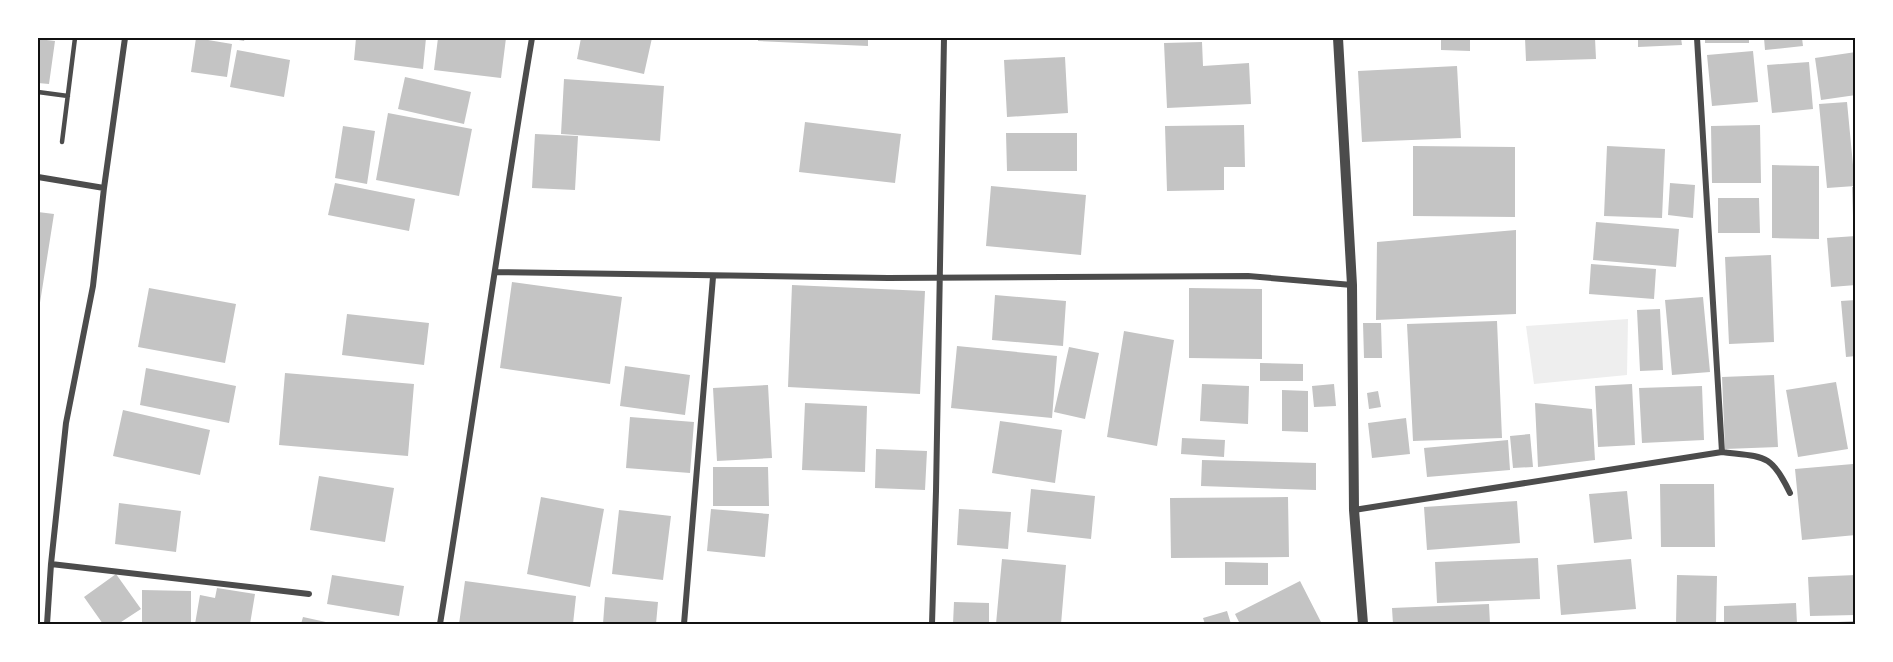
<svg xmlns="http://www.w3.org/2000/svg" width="1893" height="662" font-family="'Public Sans',sans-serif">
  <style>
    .green { fill: #eee }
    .building { fill: #c4c4c4 }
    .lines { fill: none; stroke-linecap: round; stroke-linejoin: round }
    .service { stroke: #4c4c4c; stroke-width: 4.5 }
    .minor { stroke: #4c4c4c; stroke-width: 6 }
    .tertiary { stroke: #4c4c4c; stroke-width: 10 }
    .neatline { fill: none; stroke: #111; stroke-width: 2 }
  </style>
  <rect width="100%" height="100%" fill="#fff"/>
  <path class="green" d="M1628 319 1627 375 1534 384 1526 326Z"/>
  <path class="building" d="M196 38 232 44 227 77 191 72Z
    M228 38H245L244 41Z
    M356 38H426L423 69 354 60Z
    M438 38H506L501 78 434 70Z
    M581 38H652L644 74 577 59Z
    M758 38H868V46L758 41Z
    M1441 38H1470V51L1441 50Z
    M1525 38H1595L1596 59 1526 61Z
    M1638 38H1681L1682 45 1638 47Z
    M1705 38H1749V43H1705Z
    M1764 38H1802L1803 46 1765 50Z
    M38 39 55 41 49 84 38 83Z
    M1202 42 1203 66 1249 63 1251 104 1167 108 1164 43Z
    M237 50 290 60 284 97 230 87Z
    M1753 51 1758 102 1712 106 1707 55Z
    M1856 52V95L1821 100 1815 58Z
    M1065 57 1068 113 1007 117 1004 60Z
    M1809 62 1813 109 1772 113 1767 65Z
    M1457 66 1461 138 1362 142 1358 71Z
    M405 77 471 92 464 124 398 109Z
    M564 79 664 86 660 141 561 134Z
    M1847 102 1855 186 1827 188 1819 104Z
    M388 113 472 129 459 196 376 180Z
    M805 122 901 134 895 183 799 172Z
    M1244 125 1245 167H1224V190L1167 191 1165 126Z
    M1760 125 1761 183H1712L1711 126Z
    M343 126 375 131 367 184 335 178Z
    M1006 133H1077V171H1007Z
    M535 134 578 136 575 190 532 188Z
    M1413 146 1515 147V217L1413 216Z
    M1607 146 1665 149 1662 218 1604 216Z
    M1772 165 1819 166V239L1772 238Z
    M335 183 415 199 409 231 328 215Z
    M1670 183 1695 185 1693 218 1668 215Z
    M991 186 1086 195 1081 255 986 246Z
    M1852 187H1856V216H1853Z
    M1718 198H1759L1760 233H1718Z
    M38 212 54 214 39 309H38Z
    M1596 222 1679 229 1676 267 1593 260Z
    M1516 230V314L1376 320 1377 242Z
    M1856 236V285L1831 287 1827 238Z
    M1771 255 1774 342 1729 344 1725 257Z
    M1591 264 1656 269 1654 299 1589 294Z
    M512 282 622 297 610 384 500 368Z
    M792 285 925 291 920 394 788 387Z
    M149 288 236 304 225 363 138 347Z
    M1189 288 1262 289V359L1189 358Z
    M995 295 1066 301 1063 346 992 340Z
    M1703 297 1710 372 1672 375 1665 300Z
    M1856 300V356L1846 357 1841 301Z
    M1660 309 1663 370 1640 371 1637 310Z
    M347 314 429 323 424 365 342 355Z
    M1497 321 1502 438 1413 441 1407 324Z
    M1363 323H1381L1382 358H1364Z
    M1124 331 1174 340 1157 446 1107 437Z
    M957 346 1057 356 1052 418 951 408Z
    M1069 347 1099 353 1085 419 1054 412Z
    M1260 363 1303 364V381H1260Z
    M625 366 690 375 685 415 620 406Z
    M146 368 236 386 229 423 140 405Z
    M285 373 414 384 408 456 279 445Z
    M1774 375 1778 447 1725 449 1722 377Z
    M1836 382 1848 449 1798 457 1786 390Z
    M1202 384 1249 386 1248 424 1200 421Z
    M1334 384 1336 406 1314 407 1312 386Z
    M1632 384 1635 445 1598 447 1595 386Z
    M768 385 772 458 717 461 713 388Z
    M1702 386 1704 440 1642 443 1639 388Z
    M1282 390 1308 391V432L1282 431Z
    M1378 391 1381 407 1369 409 1367 393Z
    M805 403 867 406 865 472 802 470Z
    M1535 403 1592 409 1595 460 1538 467Z
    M123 410 210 430 200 475 113 456Z
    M630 417 694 422 690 473 626 468Z
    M1406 418 1410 454 1372 458 1368 423Z
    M1000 421 1062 430 1055 483 992 473Z
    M1530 434 1533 467 1513 468 1510 436Z
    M1182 438 1225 440 1224 457 1181 454Z
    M1508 440 1510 470 1427 477 1424 448Z
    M876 449 927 451 925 490 875 488Z
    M1202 460 1316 463V490L1201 486Z
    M1853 464 1856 492V535L1802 540 1795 469Z
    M713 467H768L769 506H713Z
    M319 476 394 488 385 542 310 530Z
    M1660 484H1714L1715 547H1661Z
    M1031 489 1095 496 1091 539 1027 532Z
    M1627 491 1632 539 1594 543 1589 494Z
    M541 497 604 509 590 587 527 574Z
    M1288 497 1289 557 1171 558 1170 498Z
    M1517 501 1520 543 1427 550 1424 507Z
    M119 503 181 511 176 552 115 544Z
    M711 509 769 514 765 557 707 551Z
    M959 509 1011 512 1008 549 957 545Z
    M619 510 671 516 663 580 612 574Z
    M1538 558 1540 599 1437 603 1435 562Z
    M1002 559 1066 565 1061 624H996Z
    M1631 559 1636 609 1561 615 1557 565Z
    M1225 562 1268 563V585H1225Z
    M116 574 141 609 118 624H103L84 597Z
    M332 575 404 586 399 616 327 604Z
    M1677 575 1717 576 1716 624H1676Z
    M1856 575V615L1810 616 1808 577Z
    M465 581 576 596 573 624H459Z
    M1300 581 1322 624H1240L1235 614Z
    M217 588 255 594 250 624H195L200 595 215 598Z
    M142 590 191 591V624H142Z
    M605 597 658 602 656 624H603Z
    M954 602 989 603V624H953Z
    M1796 603 1797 624H1724V606Z
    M1489 604 1490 624H1393L1392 608Z
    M1227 611 1231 624H1205L1203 618Z
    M303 617 335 624H301Z
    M1856 621V624H1820L1819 623Z"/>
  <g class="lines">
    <path class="service" d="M38 92 68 96
      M62 142 75 38"/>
    <path class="minor" d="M38 177 104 188 93 286 66 423 51 564 47 624
      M104 188 125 38
      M495 272 888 278 1248 276 1352 285
      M1722 452C1764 457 1771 453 1790 493
      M1354 510 1722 452 1697 38
      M51 564 309 594
      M440 624C472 429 499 233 532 38
      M684 624 713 277
      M932 624 936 491 944 38"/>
    <path class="tertiary" d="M1338 38 1352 285 1354 510 1363 624"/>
  </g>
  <rect width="1893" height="662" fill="none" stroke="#ffffff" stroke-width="78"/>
  <rect x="39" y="39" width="1815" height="584" class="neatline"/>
</svg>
